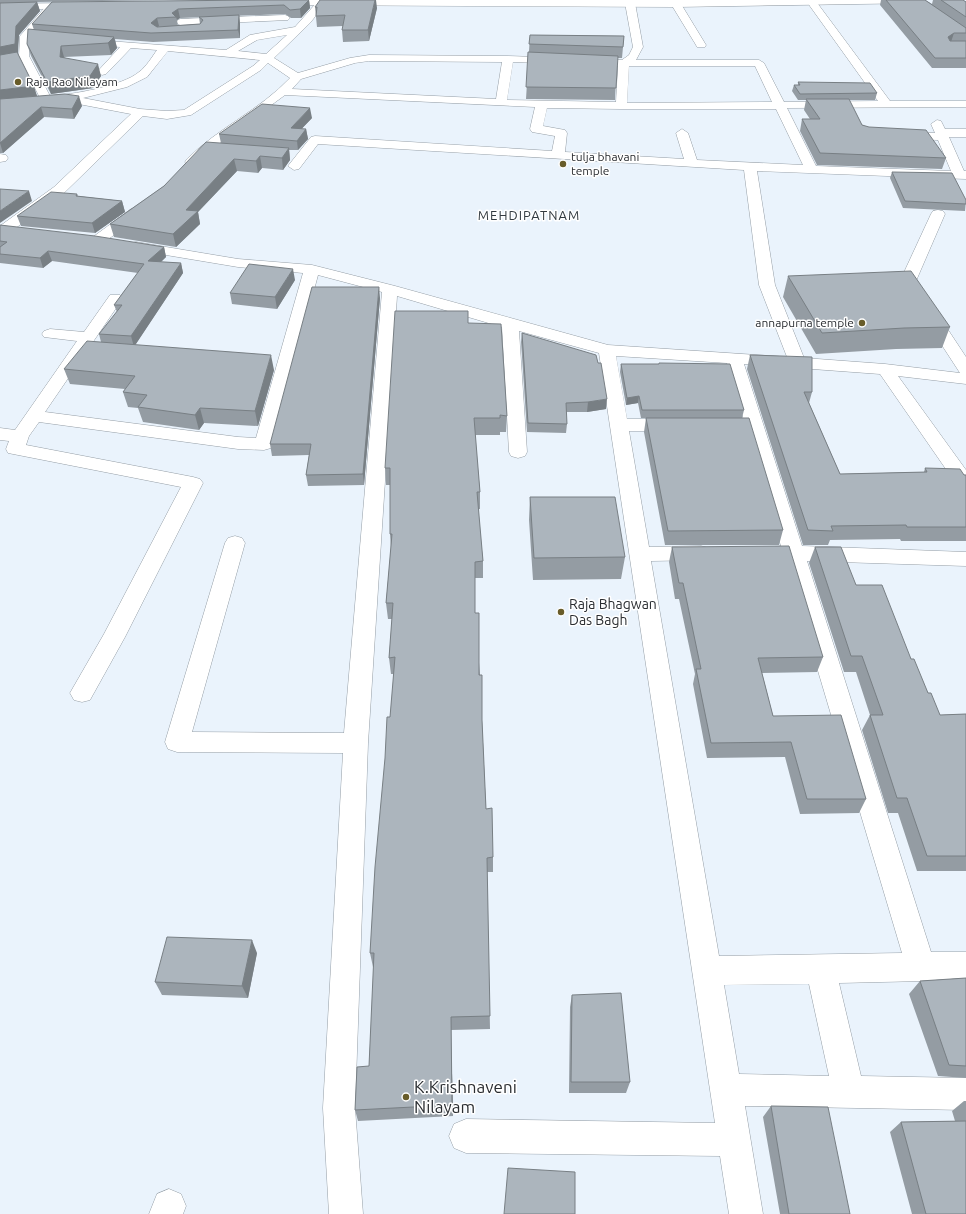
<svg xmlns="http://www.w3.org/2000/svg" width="966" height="1214" font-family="Ubuntu,sans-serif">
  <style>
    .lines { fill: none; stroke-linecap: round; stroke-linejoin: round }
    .street-casing { stroke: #959ea6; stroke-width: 1 }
    .secondary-casing { stroke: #959ea6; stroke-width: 1 }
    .street { fill: #fff; fill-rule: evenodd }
    .secondary { fill: #fff; fill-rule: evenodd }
    .wall { fill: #949ca3 }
    .shaded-wall { fill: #787f84 }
    .building { fill: #acb5bd; stroke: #787f84 }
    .poi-dot { fill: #685c29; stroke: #fff; stroke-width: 1.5 }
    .labels { text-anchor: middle; stroke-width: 3; stroke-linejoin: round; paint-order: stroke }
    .far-poi-label { font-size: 12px; fill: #2a2d31; stroke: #fff; text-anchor: start }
    .far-neighbourhood-label { font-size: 13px; letter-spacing: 1px; fill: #323a40; stroke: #fff }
    .poi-label { font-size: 14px; fill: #2a2d31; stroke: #fff; text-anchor: start }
    .near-poi-label { font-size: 17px; fill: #2a2d31; stroke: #fff; text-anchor: start }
  </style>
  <rect width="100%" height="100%" fill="#eaf3fc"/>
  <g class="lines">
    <g class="street-casing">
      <path id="street" d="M321 0 326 3 310 23 274 58 298 73 350 58 369 55 508 56 622 60 629 55 633 47 625 3 630 0 635 3 643 47 636 60H759L764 63 784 102 878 101 807 2 809 0H815L890 101H966V107L787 108 816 166 951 171 938 140 902 139 896 135 902 131 935 133 931 124 937 120 941 121 945 129H966V137H949L964 171H966V179L757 171 775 285 804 358 885 364 960 373 921 313 923 310H935L966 357V384L898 376 966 470V490L959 488 880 374 744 364 802 546 966 552V566L807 561 931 952H966V980L839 983 861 1076 966 1078V1110L745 1106 763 1214H729L720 1156 466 1153 454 1148 449 1136 454 1124 466 1119 715 1123 599 353 519 331 527 452 525 456 518 458 511 456 509 452 502 327 397 296 368 743 355 1108 363 1214H329L323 1108 343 753 177 752 168 749 165 742 225 543 228 538 235 536 242 538 245 543 192 732 344 733 382 292 318 275 273 444 271 448 264 450 238 449 39 422 29 436 26 445 193 477 200 479 203 483 125 637 90 700 82 702 74 700 70 693 104 634 181 487 8 453 6 449 9 441 0 440V428L15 430 77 341 44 337 42 334 44 331 50 329 84 332 110 295H120L123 298 45 412 238 437 256 438 303 273 238 267 136 250 131 249 129 246 131 243 136 242 238 259 312 265 395 286 608 345 787 357 759 285 744 170 318 144 299 169 294 170 288 166 311 137 315 136 552 151 555 136 532 132 530 129 535 107 285 95 209 151 195 165H187L185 162 187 159C218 128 260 110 290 78L268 63 261 70 191 115 167 119 143 116 64 193 10 232H0V226L54 187 131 114 68 102H42L19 56 20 36 47 5 50 4 55 7 30 36 29 56 50 96C71 95 123 86 139 72 146 67 152 57 157 50L131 48 106 74 102 75 97 72 120 47 86 44 81 41 82 39 226 50 250 35 295 27 318 1ZM287 35 266 54 238 51 257 40ZM168 51 260 60 253 66 184 110 167 111 140 109 83 98 127 87 147 77ZM369 61 502 62 496 99 292 89 301 79 355 63ZM513 62 618 66 616 102 507 100ZM629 66H755L772 102 627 103ZM547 108 621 109H776L803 165 697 160 688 133 682 129 676 133 684 159 565 152 567 133 565 130 543 126ZM616 356 727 363 781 546 772 548 769 553 772 558 785 560 902 953 719 956 651 561 701 560 708 558 711 553 708 548 701 546 649 547 629 431H675L681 429 684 425 681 421 675 419H627ZM809 984 829 1076 739 1074 724 985Z
        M676 1 681 4 706 45 705 47H697L696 45 671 4Z
        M285 15 288 16 290 18 288 20 180 25 175 22 180 19Z
        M0 154 6 155 8 158 6 161 0 162Z
        M136 208 141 209 143 212 141 215 103 243H93L91 240 93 237 131 209Z
        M938 210 943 211 945 214 916 281 913 284H903L900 281 931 214 933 211Z
        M169 1189 181 1194 186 1206 183 1214H149L157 1194Z"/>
    </g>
    <g class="secondary-casing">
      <path id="secondary" d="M279 0H926L921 3 676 7 276 5V1Z
        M77 3 82 6 80 8 0 10V4Z"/>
    </g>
    <use href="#street" class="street"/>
    <use href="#secondary" class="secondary"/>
  </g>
  <path class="wall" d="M0 0H165L37 2 40 11 19 35 17 53 37 96 82 106 74 119 44 117 3 153H0Z
    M259 0H309L310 8 301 18H291L285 14 180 18 177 20 178 26 200 24 199 17 239 15 240 24V38L153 42 115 39 117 48 111 55 64 57 101 76 93 88 51 94 31 56 27 44 34 30 32 24Z
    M881 0H925L932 4 933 0H963L966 2V68H932L880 5Z
    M315 7 377 8 369 41 343 42 342 30 343 26 317 27Z
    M530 35 624 36 622 58H617L615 100 526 99Z
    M798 82 877 93 875 100H849L862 125 946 158 942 169 817 165 800 131 802 119H810L804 110 806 100H798L792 91 794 85H798Z
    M312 118 301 129H306L308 139 298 150H289L290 160 283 170 262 168 258 173 237 171 198 212 200 224 176 247 114 237 110 224 164 186 221 143 219 134Z
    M892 172 966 200 965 211 903 208 890 178Z
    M77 194 78 196 122 201 125 212 95 233 21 226 17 216Z
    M0 225 164 247 166 257 161 262 181 263 183 273 135 345 274 370 258 426 204 423 199 430 143 422 138 408 128 407 123 392 125 389 70 384 64 369 101 342 99 334 117 312 114 305 138 273 52 261 43 268 0 263Z
    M788 276 950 327 942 348 896 349 816 354 783 297Z
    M295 280 277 309 232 304 230 293Z
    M380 298 364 485 308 486 306 475 309 455 272 456 270 444Z
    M468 323 507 416 506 432H500V435H475L480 492V509H478L483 561V578H475V613L480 675 486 809 493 857V872H487L490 1029 451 1030 453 1116 358 1121 355 1110 369 1066 374 967H373L370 953 394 674H391L389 658 392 619H388L386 603 391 548 390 534V485H386L385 468Z
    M522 333 606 409 587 412H566L567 424 566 433 527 432 521 342Z
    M750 355 812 392 809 403 840 474 924 472 925 468 966 475V541H901L900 539 830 540 828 545H803L747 369Z
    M659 363 744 410 742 418H641L638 403 626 405 620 372 621 364H659Z
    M646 418 783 530 779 545H665L644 432Z
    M530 497 625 557 621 579 533 580 529 520Z
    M672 547 823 657 817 672 762 673 773 716 866 799 859 813 800 814 785 757 707 758 693 684 695 674 679 599H675L669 562Z
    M815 547 856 585 911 659 928 693 940 715 966 714V871H917L898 813H888L862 730 870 715 856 672H844L809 563Z
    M257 953 248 998 162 995 155 982Z
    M966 978V1078L938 1076 909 994 920 981Z
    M572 995 630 1082 626 1093H569L570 1007Z
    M964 1101H966V1214H912L890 1132 901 1122 955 1121 952 1111Z
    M771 1106 850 1214H780L763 1117Z"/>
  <path class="shaded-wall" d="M309 0 310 8 301 18 300 9Z
    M375 0H376L377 8 369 41 368 30Z
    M37 2 40 11 19 35 18 53 0 57V47L16 26Z
    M178 9 180 18 177 20 176 17 172 13Z
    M239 15 240 24V38L238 30Z
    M157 18 159 26 153 32 151 23Z
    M954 33 951 42 948 37Z
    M114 37 117 48 111 55 108 43Z
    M61 46 64 57V69L60 57Z
    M98 64 101 76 93 88 51 94 47 82Z
    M34 86 37 96 0 100V90Z
    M79 96 82 106 74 119 72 109Z
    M41 107 44 117 3 153 0 143Z
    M310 108 312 118 293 138 291 128Z
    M306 129 308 139 298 150 297 141Z
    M289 148 290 160 283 170 282 158Z
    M260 156 262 168 258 173 256 161Z
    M234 159 237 171 198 212 200 224 176 247 173 234 186 210Z
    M29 191 32 201 0 223V211Z
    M122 201 125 212 95 233 92 223Z
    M164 247 166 257 151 271 148 261Z
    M48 251 52 261 43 268 40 258Z
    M181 263 183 273 134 347 131 336Z
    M293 269 295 280 277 309 275 297Z
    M379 287 380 298 364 485 363 474Z
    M271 355 274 370 258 426 255 411Z
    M639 396 638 403 626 405 627 398Z
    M607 399 606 409 587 412 588 402Z
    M200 408 204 423 199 430 195 415Z
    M252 940 257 953 248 998 242 986Z
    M451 1017V1030L453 1116 452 1105Z"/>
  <path class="building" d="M259 0H309L300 9 290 10 284 5 178 9 172 13 176 17 157 18 151 23 157 27 200 24 203 20 199 17 239 15 238 30 151 33 32 24 52 2Z
    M320 0H375L368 30H342L345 15 316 16 317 7H315Z
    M886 0H925L966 28V33H954L948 37 950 41H966V58H935Z
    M941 0H963L966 2V17Z
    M37 2 16 26 15 44 0 47V3Z
    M28 29 114 37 108 43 61 46 60 57 98 64 90 76 47 82 27 44Z
    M530 35 624 36 623 47 529 44Z
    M17 52 34 86 0 90V55Z
    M528 52 618 56 616 88 526 87Z
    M798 82 870 83 877 93 800 94 794 85H800Z
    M65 94 79 96 72 109 41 107 0 143V99Z
    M806 99H849L862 125 869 127 926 130 946 158 820 153 802 119H820Z
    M262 104 310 108 291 128 306 129 297 141 219 134Z
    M206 142 289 148 282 158 260 156 256 161 234 159 186 210 198 211 173 234 110 224 164 186Z
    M892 172 952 173 966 200V204L905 201Z
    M0 189 29 191 0 211Z
    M51 192 77 194 76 196 122 201 92 223 17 216Z
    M0 225 95 236 164 247 148 261 181 263 131 336 99 334 122 305H114L144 264 48 251 40 258 0 254V247L7 242 0 241Z
    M249 264 293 269 275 297 230 293Z
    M911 271 950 327 904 328 822 333 788 276Z
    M312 287H379L363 474 306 475 311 444H270Z
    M395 311H468V323L501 324 507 416 500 415V418H474L480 492H477L483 561 475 562V613H479V675H482V720L486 809 492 808 493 857 487 858 490 1016 451 1017 452 1105 355 1110 357 1067 369 1066 374 953H370L375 867 385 758 387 717H390L395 657 389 658 393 603H386L392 534H390V468H385Z
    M522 333 596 355 598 363H601L607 399 588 402 566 403 567 424 528 423Z
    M87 341 271 355 255 411 200 408 195 415 138 407 147 395 123 392 135 376 64 369Z
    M750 355 812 357V392H804L840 474 927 472 925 468 960 469 964 475H966V527H907L906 525 831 526 833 531 808 530Z
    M659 363 730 364 744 410H642L639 396 627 398 621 364H659Z
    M646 418H749L783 530 668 531Z
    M530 497H615L625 557 534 558Z
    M789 546 823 657 758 658 773 716 841 715 866 799H807L791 742 711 743 696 669H701L683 583H679L672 547Z
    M815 547H841L856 585H882L911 659H914L928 693H931L940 715 966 714V856H927L907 798H897L870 715H883L862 656H851Z
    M167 937 252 940 242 986 155 982Z
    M966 978V1066L949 1065 920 981Z
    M621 993 630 1082H571L572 995Z
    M771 1106 828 1107 850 1214H789Z
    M966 1121V1214H926L901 1122Z
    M508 1168 575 1172V1214H504Z"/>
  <g class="poi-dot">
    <circle cx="18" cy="82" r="4"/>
    <circle cx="563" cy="164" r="4"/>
    <circle cx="862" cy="323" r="4"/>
    <circle cx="561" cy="612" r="4"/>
    <circle cx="406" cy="1097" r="4"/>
  </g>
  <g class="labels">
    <g class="far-poi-label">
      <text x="26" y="86">Raja Rao Nilayam</text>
      <text x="571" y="161">tulja bhavani<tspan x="571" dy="14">temple</tspan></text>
      <text x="854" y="327" text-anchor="end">annapurna temple</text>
    </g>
    <g class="far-neighbourhood-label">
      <text x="529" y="220">MEHDIPATNAM</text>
    </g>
    <g class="poi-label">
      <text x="569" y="609">Raja Bhagwan<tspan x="569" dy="16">Das Bagh</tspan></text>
    </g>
    <g class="near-poi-label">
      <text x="414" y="1093">K.Krishnaveni<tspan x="414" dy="20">Nilayam</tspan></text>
    </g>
  </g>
</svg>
